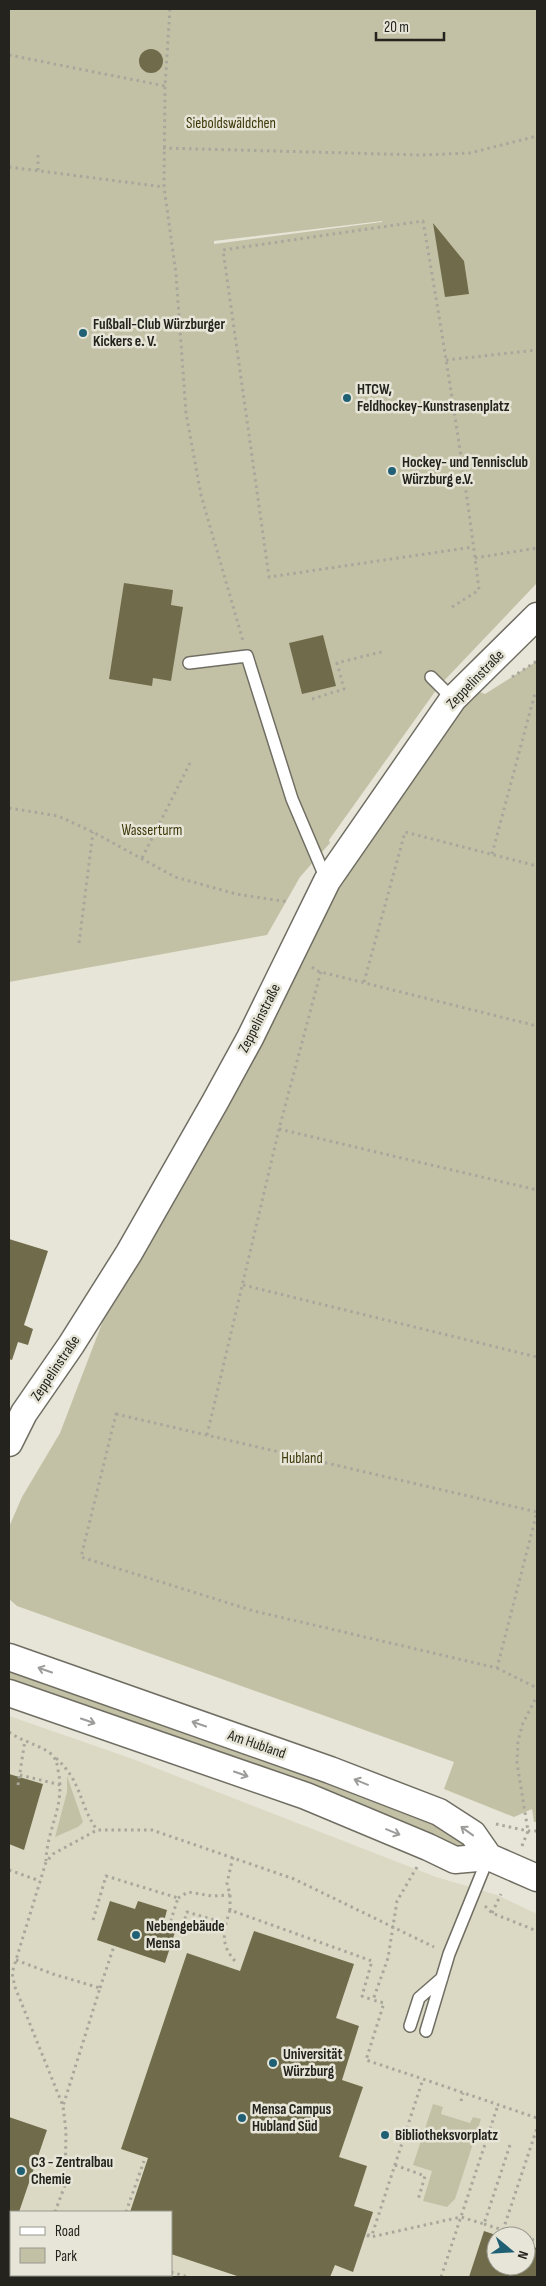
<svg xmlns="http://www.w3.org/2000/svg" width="546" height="2286" font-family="'Sofia Sans Condensed',sans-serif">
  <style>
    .built { fill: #dbd9c4; fill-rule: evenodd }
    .green { fill: #c3c1a5; fill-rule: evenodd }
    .building { fill: #706c4b }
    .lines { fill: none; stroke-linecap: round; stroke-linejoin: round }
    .service-casing { stroke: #706e63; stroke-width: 14 }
    .tertiary-casing { stroke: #706e63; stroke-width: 29 }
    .path { stroke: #a8a79c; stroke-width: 3; stroke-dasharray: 2.5 4; stroke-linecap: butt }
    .service { stroke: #fff; stroke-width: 11 }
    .tertiary { stroke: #fff; stroke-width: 26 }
    .oneway { stroke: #9c9c9a }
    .poi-dot { fill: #206075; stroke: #e6e5d7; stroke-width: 2 }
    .labels { text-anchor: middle; stroke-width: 5; stroke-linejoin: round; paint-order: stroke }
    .park-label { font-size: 15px; fill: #3e380a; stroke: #e6e5d7 }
    .poi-label { font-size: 15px; font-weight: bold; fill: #24231e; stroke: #e6e5d7; text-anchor: start }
    .street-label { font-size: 15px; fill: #24231e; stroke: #e6e5d7 }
  </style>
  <rect width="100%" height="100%" fill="#e6e5d7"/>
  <path class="built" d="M9 1716 130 1758 436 1877 497 1895 537 1914V2277H9ZM11 2212H171V2275H11ZM496 2236H526V2266H496Z"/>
  <path class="green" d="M9 9H537V583L439 686 329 840 330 843 300 877 267 935 9 982ZM382 221V222L214 244V241Z
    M537 661V1822H534L532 1809 514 1817 444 1789 454 1762 17 1606 9 1599V1527L22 1497 60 1433 129 1253 292 950 464 686 485 694Z
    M9 1669C162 1723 317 1773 466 1838L467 1850 9 1685Z
    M67 1776 83 1822 78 1827 55 1837 67 1792Z
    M433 2104 443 2107 441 2114 470 2123 473 2117 481 2119 455 2199 447 2207 423 2201 432 2171 413 2165Z"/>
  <path class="building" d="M139 61a12 12 0 1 1 24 0a12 12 0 1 1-24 0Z
    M433 223 464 261 469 294 445 297Z
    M124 583 173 590 171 605 183 607 171 681 153 678 152 686 109 679Z
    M323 635 336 686 302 694 289 643Z
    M9 1239 48 1251 24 1325 33 1329 28 1345 18 1342 12 1360 9 1359Z
    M9 1774 43 1784 24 1850 9 1844Z
    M110 1901 135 1909 138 1901 167 1910 163 1925 176 1929 165 1963 97 1940Z
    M254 1931 354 1964 336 2018 359 2026 342 2080 363 2087 339 2157 367 2166 354 2206 373 2212 353 2272 335 2265 330 2277H240L171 2254V2212H130L148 2158 121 2149 187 1953 240 1971Z
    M9 2117 47 2130 19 2212H11V2233H9Z
    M484 2231 499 2236H496V2266H526V2245L537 2248V2277H469Z"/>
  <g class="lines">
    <g class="service-casing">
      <path id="service" d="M189 663 247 656 292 799 326 879
        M431 677 453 699
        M410 2026 419 1998 442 1978
        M426 2031 449 1954 488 1858"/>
    </g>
    <g class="tertiary-casing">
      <path id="tertiary" d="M9 1443 24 1413 71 1345 129 1253 215 1102 250 1038 327 881 453 699 537 616
        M9 1657 330 1770 439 1812 473 1834 489 1857
        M9 1693 306 1796 428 1847 455 1860 489 1857 537 1878"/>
    </g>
    <path class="path" d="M170 9 165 86 164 187 176 274 186 413 201 495 243 641
      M9 55 165 86
      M163 148 421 155 470 153 537 136
      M38 155V172
      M9 167 164 187
      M446 360 537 350
      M475 558 537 548
      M452 607 479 590C464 467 444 344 423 221L223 250 269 577 473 547
      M512 677 537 661
      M312 699 344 689 337 663 385 651
      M9 808 58 816 93 832 175 877 236 894 289 902
      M492 854 535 693 537 694
      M142 858 190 763
      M79 943 93 832
      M312 967 317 971 537 1026
      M364 982 405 832 537 866
      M279 1129 537 1190
      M243 1285 537 1357
      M116 1414 537 1512 497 1668 254 1611 81 1557Z
      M207 1435 279 1129 321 971
      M497 1668 537 1688
      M9 1732C21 1741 37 1744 50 1753 56 1758 57 1763 58 1770 66 1806 47 1827 46 1861
      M56 1758C83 1783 78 1803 97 1830
      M20 1775 61 1785
      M18 1785 25 1740
      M496 1824 528 1831H537
      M522 1846 528 1831 517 1763 518 1741 523 1723 537 1696
      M233 1857 227 1883 230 1895V1910L372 1961 362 1996 373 2000
      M417 1867 397 1901 388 1958 373 2000 384 2003 366 2060 423 2079
      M9 1870 40 1881
      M178 1898 188 1892 212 1896 230 1895
      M485 1906 492 1913 537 1931
      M230 1910C223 1932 220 1945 236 1962
      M492 1913 501 1894
      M93 1920 106 1876 178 1898 171 1920
      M166 1924 167 1921 183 1925 187 1912 225 1923
      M16 1960 53 1974 100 1988 63 2106
      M100 1988 114 1946
      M461 2101 463 2093
      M510 2145 484 2224 461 2217 371 2237 365 2235H372L423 2079 537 2118
      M395 2165 425 2176 418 2200
      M55 2212 65 2185 66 2131 63 2106 15 1987 12 1973 46 1862 53 1854 97 1830H152L294 1879 434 1947
      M126 2212 144 2161
      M484 2224 503 2230 537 2128
      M503 2230 520 2236
      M526 2238 534 2240
      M171 2272 188 2277
      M75 2277 76 2275
      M168 2277 169 2275
      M441 2277 498 2105"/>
    <use href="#service" class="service"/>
    <use href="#tertiary" class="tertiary"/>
  </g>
  <defs><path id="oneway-shaft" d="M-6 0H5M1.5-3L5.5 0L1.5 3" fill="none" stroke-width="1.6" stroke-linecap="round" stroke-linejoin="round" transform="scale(1.25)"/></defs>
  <g class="oneway">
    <use href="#oneway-shaft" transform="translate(45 1670) rotate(-161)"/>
    <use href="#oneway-shaft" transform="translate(88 1721) rotate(19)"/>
    <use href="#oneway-shaft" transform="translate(199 1724) rotate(-161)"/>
    <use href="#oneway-shaft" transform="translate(241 1774) rotate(19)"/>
    <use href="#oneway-shaft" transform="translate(361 1782) rotate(-158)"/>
    <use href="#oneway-shaft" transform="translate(467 1831) rotate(-144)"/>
    <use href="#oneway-shaft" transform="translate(393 1832) rotate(22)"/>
  </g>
  <g class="poi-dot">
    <circle cx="83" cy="333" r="5"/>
    <circle cx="347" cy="398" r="5"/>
    <circle cx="392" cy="471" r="5"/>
    <circle cx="136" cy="1935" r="5"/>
    <circle cx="273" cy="2063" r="5"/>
    <circle cx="242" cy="2118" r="5"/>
    <circle cx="385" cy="2135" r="5"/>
    <circle cx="21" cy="2171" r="5"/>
  </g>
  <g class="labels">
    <g class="park-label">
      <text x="231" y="128">Sieboldswäldchen</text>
      <text x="152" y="835">Wasserturm</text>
      <text x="302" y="1463">Hubland</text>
    </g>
    <g class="poi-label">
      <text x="93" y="329">Fußball-Club Würzburger<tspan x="93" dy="17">Kickers e. V.</tspan></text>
      <text x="357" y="394">HTCW,<tspan x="357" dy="17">Feldhockey-Kunstrasenplatz</tspan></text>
      <text x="402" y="467">Hockey- und Tennisclub<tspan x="402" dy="17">Würzburg e.V.</tspan></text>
      <text x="146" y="1931">Nebengebäude<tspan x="146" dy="17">Mensa</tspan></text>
      <text x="283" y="2059">Universität<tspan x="283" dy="17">Würzburg</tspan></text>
      <text x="252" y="2114">Mensa Campus<tspan x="252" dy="17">Hubland Süd</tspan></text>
      <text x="395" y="2140">Bibliotheksvorplatz</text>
      <text x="31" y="2167">C3 - Zentralbau<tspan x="31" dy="17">Chemie</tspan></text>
    </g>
    <g class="street-label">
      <text transform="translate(475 679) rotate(-46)" y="5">Zeppelinstraße</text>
      <text transform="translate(259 1018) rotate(-63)" y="5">Zeppelinstraße</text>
      <text transform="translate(55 1368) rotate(-56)" y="5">Zeppelinstraße</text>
      <text transform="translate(257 1744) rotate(19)" y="5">Am Hubland</text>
    </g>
  </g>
  <rect width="546" height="2286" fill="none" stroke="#24231e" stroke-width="20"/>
  <rect x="10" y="2211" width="162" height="65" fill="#e6e5d7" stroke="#98978d"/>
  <rect x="20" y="2227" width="25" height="8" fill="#ffffff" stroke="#98978d"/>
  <text x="55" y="2236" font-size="15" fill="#24231e">Road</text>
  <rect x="20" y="2248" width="25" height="15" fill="#c3c1a5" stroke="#98978d"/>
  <text x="55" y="2261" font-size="15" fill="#24231e">Park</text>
  <g transform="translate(511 2251) rotate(108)"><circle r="24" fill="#e6e5d7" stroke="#98978d"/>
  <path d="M0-4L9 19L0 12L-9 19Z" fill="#206075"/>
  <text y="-8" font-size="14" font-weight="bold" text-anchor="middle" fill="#24231e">N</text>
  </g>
  <path d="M376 32v8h68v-8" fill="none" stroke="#24231e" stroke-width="2.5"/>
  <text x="384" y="32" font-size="15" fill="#24231e" stroke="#e6e5d7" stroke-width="4" paint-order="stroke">20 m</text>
</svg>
